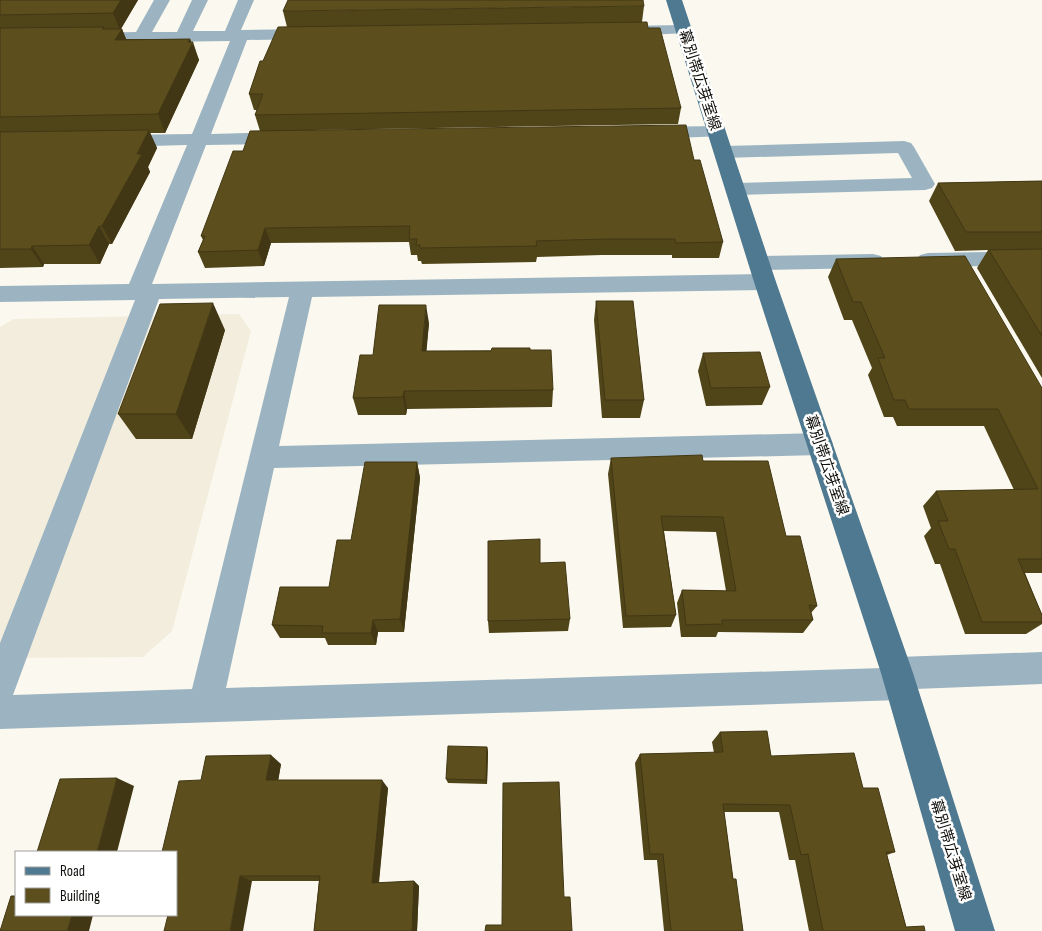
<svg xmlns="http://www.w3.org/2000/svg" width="1042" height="931" font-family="'Sofia Sans Condensed','Noto Sans JP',sans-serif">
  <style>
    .built { fill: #f2eddc }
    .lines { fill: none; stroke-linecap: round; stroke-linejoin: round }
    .minor { fill: #9cb4c1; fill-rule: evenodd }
    .major { fill: #4e7990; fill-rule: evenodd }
    .wall { fill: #504419 }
    .shaded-wall { fill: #413714 }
    .building { fill: #5d4f1d; stroke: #413714 }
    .labels { text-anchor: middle; stroke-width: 5; stroke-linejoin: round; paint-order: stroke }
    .street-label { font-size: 15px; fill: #11100d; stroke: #fff }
  </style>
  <rect width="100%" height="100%" fill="#fbf9ef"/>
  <path class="built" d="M239 314 251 331 172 631 143 657 0 658V327L14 319Z"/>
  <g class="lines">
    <path class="minor" d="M154 0H170L152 32H177L192 0H208L193 31H225L238 0H254L241 30 312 29 318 31 320 34 318 37 312 39 247 40 211 134 283 132 290 134 292 138 290 142 283 144 206 145 152 284 765 274 773 277 776 282 773 287 765 290 312 297 279 446 820 433 830 436 833 444 830 452 820 455 274 468 226 688 883 668 885 662 897 657 1042 652V684L915 689 912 696 900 700 0 729V643L135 300 0 302V286L129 284 187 145 116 147 109 145 106 141 109 137 116 135 192 134 230 41 87 43 81 41 79 38 81 35 87 33 136 32ZM289 297 192 689 13 695 159 299Z
      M683 25 689 27 691 30 689 33 622 36 616 34 614 31 616 28 622 26Z
      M717 126 724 128 726 132 724 136 651 139 644 137 642 133 644 129 651 127Z
      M904 141 911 143 914 147 935 184 932 188 925 190 736 195 729 193 726 189 729 185 736 183 912 178 898 153 724 158 717 156 714 152 717 148 724 146Z
      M1042 251V265L928 267 920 265 917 260 920 255 928 253Z
      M873 254 881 256 884 261 881 266 873 268 759 270 751 268 748 263 751 258 759 256Z"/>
    <path class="major" d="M666 0H682L776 282 913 673 995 931H955L881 673 754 282Z"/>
  </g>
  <path class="wall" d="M0 0H138L121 29H122L126 39H190L199 60 165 133H150L157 148 148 167 150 172 112 244H109L100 264H44L43 267 0 268Z
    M644 6 642 22 648 28 681 108 678 124 313 130 694 160 723 242 719 258H672V255H602L537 257 536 262 422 264 421 261H418L417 255H411L409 242 271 243 264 266 205 268 198 252 203 240 201 236 243 151 260 131 255 115 257 110H254L249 94 263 61 287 27 283 11Z
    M1042 181V378L977 268 988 250 955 251 929 201 938 183Z
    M836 259 1042 388V573H1025L1042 615V624L1026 634H965L940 564H935L924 536 931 528 923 506 936 491 1014 490 984 426H897L893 417H884L868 375 872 368 852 320H844L828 277Z
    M596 301 644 400 640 418H602L594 320Z
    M429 323 426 351 530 350 553 390 552 407 407 409 406 415H358L353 398Z
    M225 330 192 439H136L118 414Z
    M703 353 770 387 762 405 706 406 698 371Z
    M611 458 703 461 786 536 817 606 811 613 813 620 803 633 718 632 716 637H681L677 603 682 590 726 591 716 532 664 531 676 615 671 627 623 628 608 474Z
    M417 462 420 478 404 632H378L376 645H328L325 638H280L272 625 329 587 351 540Z
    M540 563 570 619 568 631 489 633 488 621Z
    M720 732 771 756 863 788 895 852 887 855 906 927 925 931H809L795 860H789L779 812H724L733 879 743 931H664L657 860H644L635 763 640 754 714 753 712 742Z
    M487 747 488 752 487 784 448 783 446 779Z
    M281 764 278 780 388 788 379 883 414 881 419 886 417 931H314L319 881H252L176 915V852L201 780Z"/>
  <path class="shaded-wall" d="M121 0H138L120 30 113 13Z
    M122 29 129 46 115 40Z
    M190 39 192 45 193 42 199 60 165 133 158 114Z
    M149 130 157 148 148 167 150 172 112 244 102 226 137 154Z
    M99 226 109 244 100 264 89 245Z
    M265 228 271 243 264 266 258 250Z
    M32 246 44 264 43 267 31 249Z
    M213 303 225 330 192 439 176 414Z
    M426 305 429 323 425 368 422 351Z
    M404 391 407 409 406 415 403 397Z
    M417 462 420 478 404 632 400 619Z
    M373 620 378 632 376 645 371 633Z
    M487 747 488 752 487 784 486 780Z
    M271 755 281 764 277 788 266 780Z
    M117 778 134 786 117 852H97Z
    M382 780 388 788 378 888 372 883Z
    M240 876 252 881 243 931H230Z
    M414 881 419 886 417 931H412Z
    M72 915H93L89 931H67Z"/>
  <path class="building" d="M0 0H121L113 13 0 15Z
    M288 0H643L644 6 283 11Z
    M647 22 648 28H660L681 108 255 115 263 94H249L260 61H263L278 27Z
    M104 27 102 29H122L115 40 190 39 188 42H193L158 114 0 117V28Z
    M686 125 694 160H700L723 242 676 243 675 239H604L536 241 537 246 420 248V245H416L417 239H409L410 226 265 228 258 250 198 252 205 236H201L233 151H243L250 131Z
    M149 130 137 154H142L102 226H99L89 245 32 246 31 249H0V132Z
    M1042 181V232H966L938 183Z
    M1042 249V336L989 250Z
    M965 256 1042 388V559H1018L1042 615V622H982L955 549H949L938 521H948L936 491 1038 489 998 409H909L905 400H894L878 358H885L861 302H853L836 259Z
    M596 301H633L644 400H605Z
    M213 303 176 414H118L160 304Z
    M379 305H426L422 351H491L492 348H530V350H551L553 390 404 391 403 397 353 398 360 355H373Z
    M760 352 770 387 711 388 703 353Z
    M702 455 703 461H768L786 536H800L817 606 809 605 813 620H722V624L686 625 682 590 736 591 723 517 661 516 676 615 626 616 611 458Z
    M365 462H417L400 619 373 620 371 633H322L323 626 272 625 280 587H329L337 540H351Z
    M540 539V563L565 562 570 619 488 621V541Z
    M767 731 771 756 854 753 863 788H878L895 852H886L906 927 924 926 925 931H823L808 854 801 855 790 805 723 804 733 879H736L743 931H671L663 854H650L640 754 723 752 720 732Z
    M448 746 487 747 486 780 446 779Z
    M271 755 266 780H382L372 883 414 881 412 931H314L320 876H240L230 931H164L168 915H176L177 876H176V852H162L179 781 201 780 206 756Z
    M117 778 97 852H37L60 779Z
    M559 782 564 897H570L572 931H485L486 925H502L503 783Z
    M11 896H16V915H72L67 931H0Z"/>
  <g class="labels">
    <g class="street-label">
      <text transform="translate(700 80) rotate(72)" y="5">幕別帯広芽室線</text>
      <text transform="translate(827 465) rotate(71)" y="5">幕別帯広芽室線</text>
      <text transform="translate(951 850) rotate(73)" y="5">幕別帯広芽室線</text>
    </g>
  </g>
  <rect x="15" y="851" width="162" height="65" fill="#ffffff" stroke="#a09f9e"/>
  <rect x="25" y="867" width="25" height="8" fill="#4e7990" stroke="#a09f9e"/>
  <text x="60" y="876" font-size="15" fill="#11100d">Road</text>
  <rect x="25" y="888" width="25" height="15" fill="#5d4f1d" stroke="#a09f9e"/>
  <text x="60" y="901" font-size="15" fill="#11100d">Building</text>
</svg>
